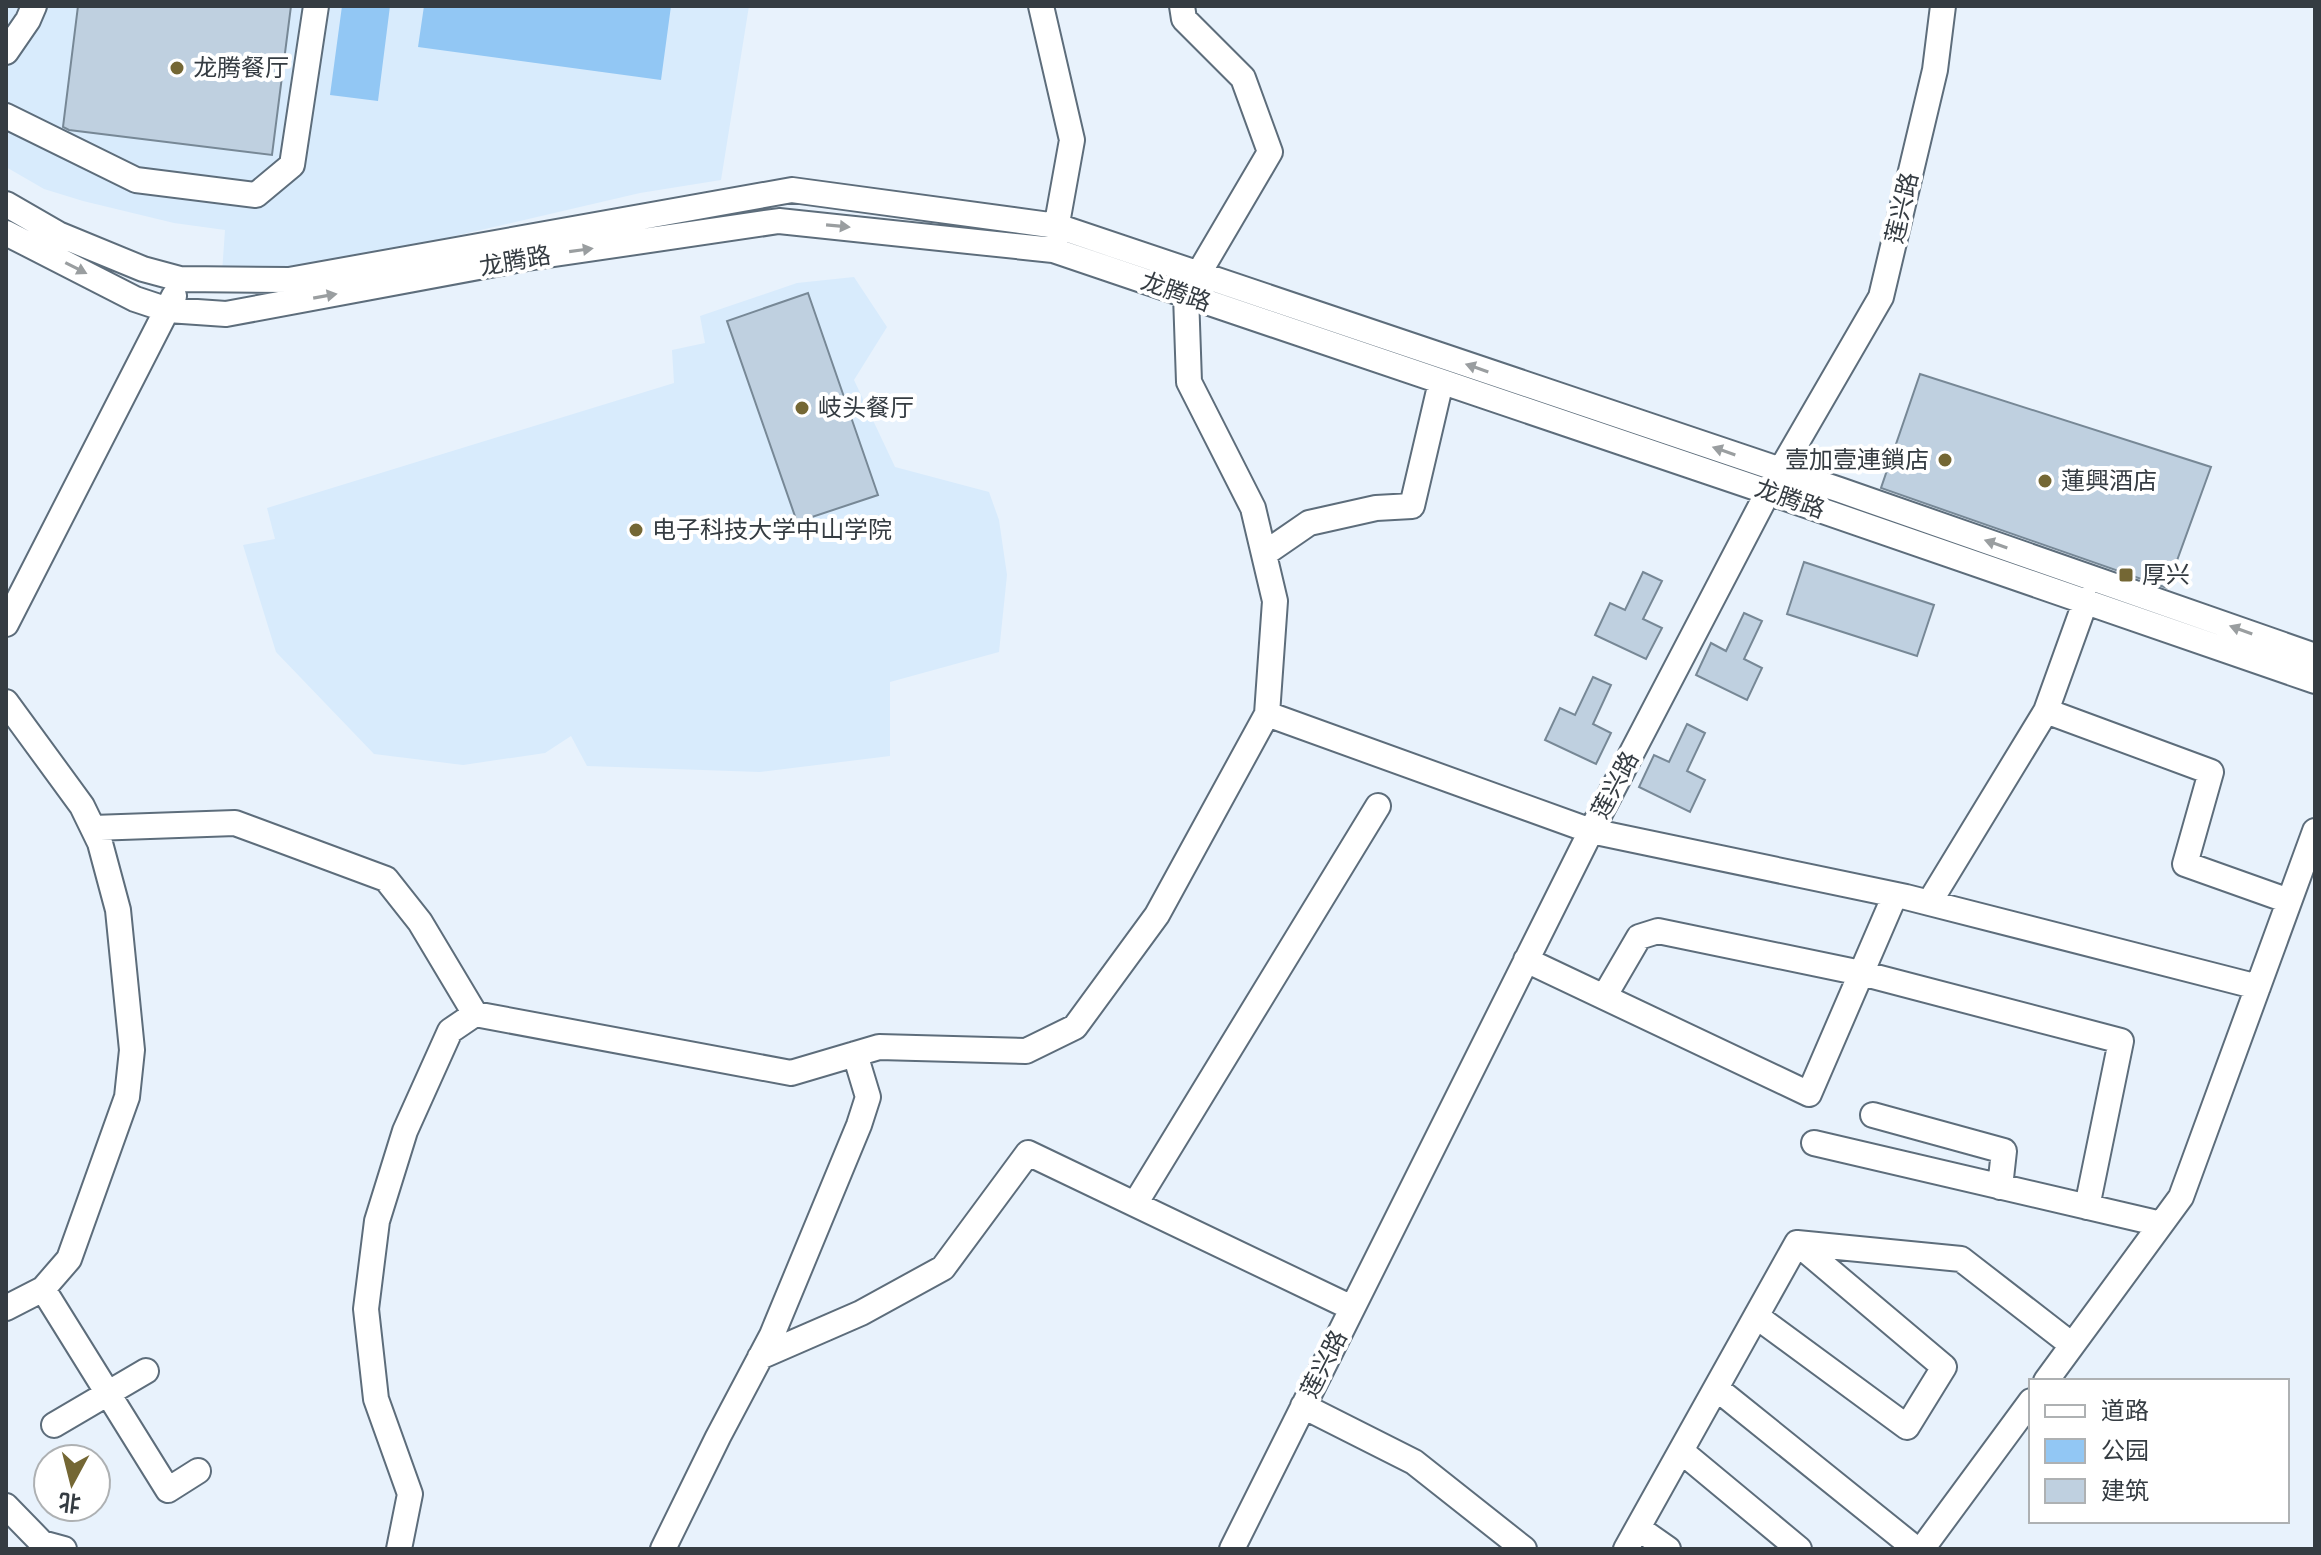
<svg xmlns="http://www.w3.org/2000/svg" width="2321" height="1555" font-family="'Golos Text','Noto Sans SC',sans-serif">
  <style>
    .built { fill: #d8ebfc }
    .green { fill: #92c7f4 }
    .building { fill: #bfd0e0; stroke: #778896; stroke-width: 2 }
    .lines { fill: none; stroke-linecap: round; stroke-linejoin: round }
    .minor-casing { stroke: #5d6d7b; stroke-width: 28 }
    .minor { stroke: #fff; stroke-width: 24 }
    .oneway { fill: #9a9ea0 }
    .poi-dot { fill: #746734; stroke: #fff; stroke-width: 3 }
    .labels { text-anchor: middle; stroke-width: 8; stroke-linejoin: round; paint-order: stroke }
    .poi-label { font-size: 24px; fill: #353c42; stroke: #fff; text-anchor: start }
    .street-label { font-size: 24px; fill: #353c42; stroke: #fff }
  </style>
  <rect width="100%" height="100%" fill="#e8f2fc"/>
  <path class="built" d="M6 6H749L721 180 640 193 429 242 342 271 222 273 225 230 174 223 83 201 44 189 6 167Z
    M854 277 887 327 854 380 895 467 989 492 999 520 1007 575 999 652 890 682V756L760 772 587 766 571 736 545 753 463 765 374 754 276 652 243 545 275 539 267 508 674 383 672 350 705 343 700 316 797 283Z"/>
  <path class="green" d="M342 6H390L378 101 330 95Z
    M424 6H671L661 80 418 47Z"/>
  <path class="building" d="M78 6H291L272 155 69 130 63 127Z
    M808 293 878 495 797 522 727 321Z
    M1920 374 2211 467 2167 588 1881 488Z
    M1804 562 1934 605 1917 656 1787 614Z
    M1643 572 1662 581 1643 619 1662 628 1646 659 1595 635 1610 603 1625 610Z
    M1744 613 1762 621 1744 659 1762 668 1747 700 1696 675 1711 643 1726 651Z
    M1593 677 1611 685 1593 724 1611 733 1596 764 1545 740 1560 708 1575 715Z
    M1687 724 1705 733 1687 771 1705 780 1690 812 1639 787 1654 755 1669 762Z"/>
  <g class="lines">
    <g class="minor-casing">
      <path id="minor" d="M1041 6 1072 140 1054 240
        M6 52 28 20 34 6
        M6 116 136 180 256 195 292 165 316 6
        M6 204 58 234 143 269 180 279 289 280 792 190 1057 226 1840 490 2315 656
        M6 233 135 299 168 310 226 314 527 258 779 221 1053 250 1768 492 2315 681
        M1264 554 1309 523 1376 508 1412 506 1441 382
        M6 624 174 296
        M6 702 82 806 100 843 118 910 132 1050 127 1097 69 1259 43 1289 6 1308
        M2046 711 2211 772 2185 864 2289 901
        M1267 714 1591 831 1906 897 2258 987
        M93 828 235 823 386 879 420 922 475 1014 791 1073 879 1047 1026 1051 1075 1027 1157 915 1267 714 1275 601 1253 508 1189 382 1186 295 1270 152 1243 78 1184 19 1182 6
        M1929 903 2046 711 2086 600
        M1526 960 1809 1094 1895 895
        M1604 997 1639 937 1658 931 1861 973 2121 1041 2087 1207
        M1873 1115 2004 1151 2000 1187
        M1814 1143 2161 1224
        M1135 1204 1378 806
        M43 1289 168 1490 198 1471
        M1756 1316 1907 1427 1944 1367 1797 1243
        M760 1357 861 1313 943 1268 1028 1153 1352 1308
        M2046 1381 2181 1197 2315 831
        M1716 1388 1916 1549
        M1303 1406 1414 1462 1524 1549
        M54 1425 146 1371
        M1681 1451 1799 1549
        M6 1506 42 1543 64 1549
        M1638 1528 1668 1549
        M399 1549 410 1494 376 1399 366 1309 377 1221 405 1131 450 1031 475 1014
        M663 1549 718 1437 772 1335 859 1125 868 1097 855 1054
        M1232 1549 1591 831 1768 492 1881 297 1935 70 1943 6
        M1626 1549 1797 1243 1961 1259 2072 1345
        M1922 1549 2031 1401"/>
    </g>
    <use href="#minor" class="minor"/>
  </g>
  <defs><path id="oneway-solid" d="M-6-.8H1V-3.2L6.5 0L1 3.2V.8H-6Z" transform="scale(2)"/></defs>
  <g class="oneway">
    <use href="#oneway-solid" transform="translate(838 226) rotate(5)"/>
    <use href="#oneway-solid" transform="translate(581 250) rotate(-8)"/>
    <use href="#oneway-solid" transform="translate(76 268) rotate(27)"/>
    <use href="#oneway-solid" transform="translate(325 296) rotate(-10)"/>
    <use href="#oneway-solid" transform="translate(1477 368) rotate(-161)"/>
    <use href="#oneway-solid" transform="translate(1724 451) rotate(-161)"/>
    <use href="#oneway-solid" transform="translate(1996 544) rotate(-161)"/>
    <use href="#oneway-solid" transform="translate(2241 630) rotate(-160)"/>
  </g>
  <g class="poi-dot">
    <circle cx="177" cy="68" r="8"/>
    <circle cx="802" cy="408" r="8"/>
    <circle cx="1945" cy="460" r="8"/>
    <circle cx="2045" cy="481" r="8"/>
    <circle cx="636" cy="530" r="8"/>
    <rect x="2118" y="567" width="16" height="16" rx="4"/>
  </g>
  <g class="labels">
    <g class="poi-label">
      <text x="193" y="76">龙腾餐厅</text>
      <text x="818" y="416">岐头餐厅</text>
      <text x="1929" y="468" text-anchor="end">壹加壹連鎖店</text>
      <text x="2061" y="489">蓮興酒店</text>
      <text x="652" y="538">电子科技大学中山学院</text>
      <text x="2142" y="583">厚兴</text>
    </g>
    <g class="street-label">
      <text transform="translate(1902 208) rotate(-77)" y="8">莲兴路</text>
      <text transform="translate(515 261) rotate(-10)" y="8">龙腾路</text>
      <text transform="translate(1176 292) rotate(19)" y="8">龙腾路</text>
      <text transform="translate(1790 499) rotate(19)" y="8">龙腾路</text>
      <text transform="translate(1615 785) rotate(-62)" y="8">莲兴路</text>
      <text transform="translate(1324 1364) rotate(-63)" y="8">莲兴路</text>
    </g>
  </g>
  <rect width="2321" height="1555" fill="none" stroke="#353c42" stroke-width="16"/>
  <rect x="2029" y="1379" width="260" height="144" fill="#ffffff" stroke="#aeb1b3" stroke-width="2"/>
  <rect x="2045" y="1405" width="40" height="12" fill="#ffffff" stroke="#aeb1b3" stroke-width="2"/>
  <text x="2101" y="1419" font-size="24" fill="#353c42">道路</text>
  <rect x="2045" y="1439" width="40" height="24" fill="#92c7f4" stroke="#aeb1b3" stroke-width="2"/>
  <text x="2101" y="1459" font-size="24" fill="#353c42">公园</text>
  <rect x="2045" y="1479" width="40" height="24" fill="#bfd0e0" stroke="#aeb1b3" stroke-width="2"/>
  <text x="2101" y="1499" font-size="24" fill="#353c42">建筑</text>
  <g transform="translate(72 1483) rotate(187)"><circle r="38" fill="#ffffff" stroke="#aeb1b3" stroke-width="2"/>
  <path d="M0-6L14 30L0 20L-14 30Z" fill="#746734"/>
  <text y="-12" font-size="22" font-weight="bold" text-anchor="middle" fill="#353c42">北</text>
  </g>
</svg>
